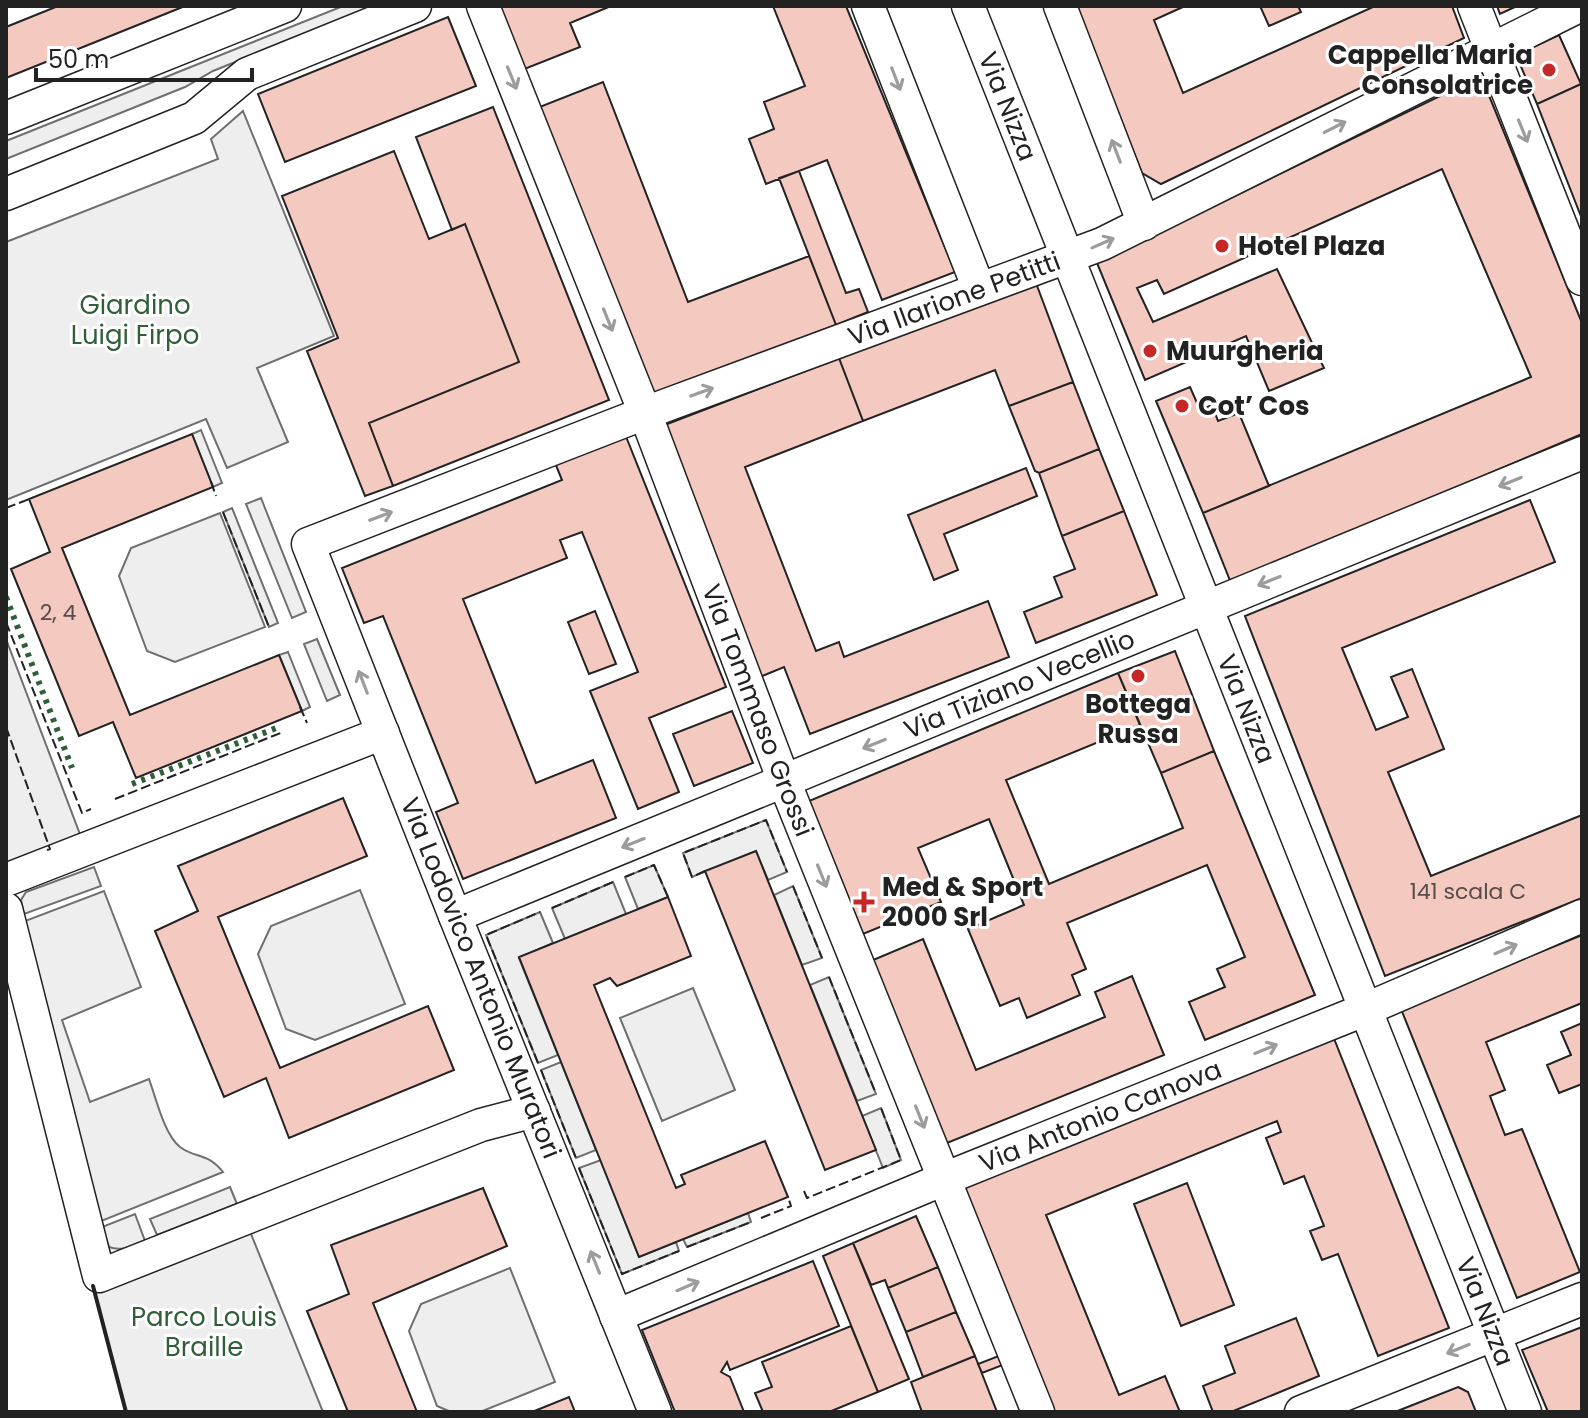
<svg xmlns="http://www.w3.org/2000/svg" width="1588" height="1418" font-family="Poppins,sans-serif">
  <style>
    .green { fill: #eee; stroke: #6f6f6f; stroke-width: 2 }
    .building { fill: #f3c9c0; stroke: #222; stroke-width: 2 }
    .lines { fill: none; stroke-linecap: round; stroke-linejoin: round }
    .minor-casing { stroke: #222; stroke-width: 35 }
    .minor { stroke: #fff; stroke-width: 32 }
    .hedge { stroke: #2f5e38; stroke-width: 6; stroke-dasharray: 4 6; stroke-linecap: butt }
    .fence { stroke: #222; stroke-width: 2; stroke-dasharray: 10 4; stroke-linecap: butt }
    .wall { stroke: #222; stroke-width: 4 }
    .oneway { stroke: #9c9c9c }
    .poi-dot { fill: #c62828; stroke: #fff; stroke-width: 3 }
    .labels { text-anchor: middle; stroke-width: 6; stroke-linejoin: round; paint-order: stroke }
    .number-label { font-size: 22px; fill: #564c4a }
    .poi-label { font-size: 26px; font-weight: bold; fill: #222; stroke: #fff; text-anchor: start }
    .street-label { font-size: 26px; fill: #222; stroke: #fff }
    .park-label { font-size: 26px; fill: #2f5e38; stroke: #fff }
  </style>
  <rect width="100%" height="100%" fill="#fff"/>
  <path class="green" d="M343 6H374L213 71 185 87 6 159V141Z
    M243 111 334 336 257 368 288 442 227 468 206 419 6 500V242L218 159 211 139Z
    M201 430 222 483 213 487 192 434Z
    M261 498 306 612 292 618 246 504Z
    M232 508 278 623 269 627 223 512Z
    M220 513 265 627 175 662 147 651 119 576 131 548Z
    M6 639 81 837 6 868Z
    M317 639 340 695 327 701 304 644Z
    M288 652 310 707 302 711 279 655Z
    M766 820 787 872 768 880 756 851 692 877 683 853Z
    M654 865 668 897 638 909 625 877Z
    M94 867 101 886 24 914 21 900 26 892Z
    M613 882 626 914 565 939 552 908Z
    M793 886 822 958 802 965 774 895Z
    M360 890 405 1004 315 1040 286 1029 258 954 271 926Z
    M104 891 141 987 62 1020 90 1102 149 1079C156 1098 164 1134 180 1147 196 1159 207 1152 223 1172L99 1222 25 921Z
    M540 912 553 943 519 958 558 1055 538 1063 486 935Z
    M829 977 876 1094 857 1101 810 985Z
    M693 988 735 1090 662 1121 620 1018Z
    M561 1062 596 1150 576 1158 541 1070Z
    M881 1108 901 1160 883 1168 862 1116Z
    M601 1160 639 1257 676 1242 679 1251 622 1274 579 1168Z
    M230 1187 237 1204 157 1235 150 1219Z
    M748 1213 751 1222 687 1247 683 1239Z
    M135 1214 145 1241C134 1245 122 1252 109 1247L102 1227Z
    M249 1229 323 1412H126L94 1291Z
    M510 1268 555 1382 480 1412H451L437 1406 409 1331 421 1304Z"/>
  <path class="building" d="M58 6H185L6 78V27Z
    M496 6H611L570 23 580 47 522 70Z
    M773 6H846L955 272 882 300 827 160 766 184 749 139 774 129 764 102 805 86Z
    M1076 6H1185L1154 20 1183 93 1375 6H1452L1464 38 1161 184 1142 173Z
    M1260 6H1298L1301 12 1269 26Z
    M1497 6H1517L1500 14Z
    M448 17 476 86 285 162 258 94Z
    M1559 35 1581 84 1537 104 1516 55Z
    M1481 76 1582 323V434L1231 583 1203 513 1531 377 1442 169 1164 294 1157 280 1137 288 1153 322 1277 269 1324 368 1269 391 1246 336 1145 380 1097 263Z
    M603 82 688 302 809 256 836 325 647 397 537 108Z
    M1581 84 1582 85V219L1537 104Z
    M493 107 609 400 393 486 369 423 519 362 465 224 452 230 416 137Z
    M394 151 429 239 465 224 519 362 369 423 393 486 365 496 307 351 338 338 282 196Z
    M799 171 846 293 859 289 868 312 836 325 779 178Z
    M1036 283 1073 382 1009 406 995 370 863 421 839 358Z
    M839 358 863 421 745 467 816 651 839 642 844 657 988 601 1009 657 810 734 784 667 760 677 662 426Z
    M1073 382 1099 449 1039 473 1035 471 1009 406Z
    M1190 387 1200 410 1212 405 1218 421 1239 413 1269 486 1203 513 1156 401Z
    M623 429 726 687 649 718 679 792 638 809 590 691 638 672 582 532 560 540 567 558 463 599 536 783 593 760 616 818 463 879 436 812 458 803 383 616 364 623 342 568 562 480 553 458Z
    M192 434 213 487 62 548 130 715 279 655 302 711 136 778 113 722 79 736 11 569 50 552 29 499Z
    M1099 449 1124 511 1062 536 1039 473Z
    M1026 468 1037 496 944 534 958 570 934 580 908 515Z
    M1530 500 1555 562 1342 648 1376 730 1408 717 1391 677 1412 669 1444 749 1388 772 1431 876 1582 815V898L1385 976 1245 616Z
    M1124 511 1157 595 1036 643 1024 612 1062 597 1054 577 1075 569 1062 536Z
    M595 611 616 664 589 674 568 622Z
    M1175 651 1214 751 1161 773 1118 673Z
    M1118 673 1140 725 1006 780 1049 884 1183 828 1161 773 1214 751 1315 995 1205 1040 1189 1002 1225 987 1217 969 1245 957 1207 865 1067 923 1086 969 1072 975 1080 995 1027 1018 1019 998 1000 1006 968 929 1024 905 989 819 918 848 941 902 863 934 809 801Z
    M732 711 753 763 694 786 673 734Z
    M343 798 367 856 218 917 280 1068 428 1006 454 1070 289 1138 266 1078 224 1097 155 931 198 911 178 866Z
    M756 851 876 1150 825 1170 705 871Z
    M668 897 691 956 617 986 610 978 594 985 676 1188 685 1184 681 1175 765 1141 788 1197 639 1257 519 957Z
    M1582 935V1003L1486 1042 1505 1090 1490 1096 1505 1135 1522 1129 1580 1272 1517 1298 1401 1009Z
    M923 939 976 1070 1105 1017 1095 992 1132 976 1164 1055 947 1143 873 960Z
    M1582 1023V1084L1559 1093 1547 1065 1571 1055 1561 1032Z
    M1333 1036 1449 1328 1378 1356 1338 1254 1322 1260 1310 1231 1324 1226 1304 1176 1284 1184 1266 1138 1281 1132 1277 1121 1046 1215 1119 1395 1165 1376 1180 1412H1055L962 1186Z
    M1187 1183 1234 1305 1181 1326 1134 1204Z
    M483 1188 507 1246 373 1303 417 1412H348L307 1311 349 1294 331 1245Z
    M916 1216 938 1267 888 1288 885 1280 871 1285 853 1243Z
    M853 1243 909 1379 878 1392 823 1256Z
    M813 1261 839 1326 730 1370 727 1362 721 1372 730 1377 744 1412H675L642 1330Z
    M938 1267 956 1312 906 1332 888 1288Z
    M956 1312 975 1356 923 1377 906 1332Z
    M1296 1318 1319 1376 1231 1412H1213L1203 1386 1235 1373 1225 1346Z
    M851 1326 878 1392 829 1412H763L755 1393 772 1387 762 1362Z
    M1582 1327V1412H1548L1522 1350Z
    M1027 1345 1031 1354 982 1373 978 1364Z
    M975 1356 997 1412H922L911 1382Z
    M1458 1387 1468 1392 1476 1412H1395Z
    M569 1397 575 1412H532Z"/>
  <g class="lines">
    <g class="minor-casing">
      <g id="minor">
        <path id="s1" d="M483 6 645 413 784 781 1038 1412"/>
        <path d="M868 6 979 289"/>
        <path id="s2" d="M968 6 1525 1412"/>
        <path d="M1060 6 1144 224"/>
        <path d="M1474 6 1582 279"/>
        <path d="M6 118 285 6"/>
        <path d="M6 194 194 118 247 74 415 6"/>
        <path d="M6 880 383 733"/>
        <path d="M6 909 99 1276 481 1125 534 1111"/>
        <path id="s3" d="M455 916 1582 453"/>
        <path id="s4" d="M616 1316 944 1179 1364 1010 1582 916"/>
        <path id="s5" d="M655 1412 455 916 308 544 645 413 1102 244 1579 6"/>
        <path d="M1301 1412 1582 1299"/>
      </g>
    </g>
    <use href="#minor" class="minor"/>
    <path class="hedge" d="M6 597 72 768
      M132 784 279 727"/>
    <path class="fence" d="M211 482 216 496
      M6 508 32 498
      M223 512 269 627
      M6 622 82 813 91 809
      M300 707 307 723
      M6 727 50 849 47 850
      M115 799 283 732
      M705 871 692 877 683 853 766 820 787 872
      M625 877 654 865 668 897
      M793 886 822 958
      M552 908 613 882
      M829 977 876 1094
      M538 1063 486 935 540 912
      M541 1070 576 1158
      M579 1168 622 1274 679 1251
      M804 1191 807 1198 901 1160 881 1108
      M761 1218 791 1206 788 1197
      M687 1247 751 1222"/>
    <path class="wall" d="M93 1286 126 1412"/>
  </g>
  <defs><path id="oneway-shaft" d="M-6 0H5M1.5-3L5.5 0L1.5 3" fill="none" stroke-width="1.6" stroke-linecap="round" stroke-linejoin="round" transform="scale(2)"/></defs>
  <g class="oneway">
    <use href="#oneway-shaft" transform="translate(512 78) rotate(68)"/>
    <use href="#oneway-shaft" transform="translate(896 79) rotate(69)"/>
    <use href="#oneway-shaft" transform="translate(1335 127) rotate(-27)"/>
    <use href="#oneway-shaft" transform="translate(1523 131) rotate(68)"/>
    <use href="#oneway-shaft" transform="translate(1116 151) rotate(-111)"/>
    <use href="#oneway-shaft" transform="translate(1103 243) rotate(-24)"/>
    <use href="#oneway-shaft" transform="translate(608 320) rotate(68)"/>
    <use href="#oneway-shaft" transform="translate(702 392) rotate(-20)"/>
    <use href="#oneway-shaft" transform="translate(1510 482) rotate(158)"/>
    <use href="#oneway-shaft" transform="translate(381 516) rotate(-21)"/>
    <use href="#oneway-shaft" transform="translate(1269 581) rotate(158)"/>
    <use href="#oneway-shaft" transform="translate(363 682) rotate(-111)"/>
    <use href="#oneway-shaft" transform="translate(874 744) rotate(158)"/>
    <use href="#oneway-shaft" transform="translate(633 843) rotate(158)"/>
    <use href="#oneway-shaft" transform="translate(822 876) rotate(68)"/>
    <use href="#oneway-shaft" transform="translate(1506 949) rotate(-23)"/>
    <use href="#oneway-shaft" transform="translate(1266 1049) rotate(-22)"/>
    <use href="#oneway-shaft" transform="translate(920 1117) rotate(68)"/>
    <use href="#oneway-shaft" transform="translate(595 1262) rotate(-112)"/>
    <use href="#oneway-shaft" transform="translate(688 1286) rotate(-23)"/>
    <use href="#oneway-shaft" transform="translate(1458 1349) rotate(158)"/>
  </g>
  <g class="poi-dot">
    <circle cx="1549" cy="70" r="8"/>
    <circle cx="1222" cy="246" r="8"/>
    <circle cx="1150" cy="351" r="8"/>
    <circle cx="1182" cy="406" r="8"/>
    <circle cx="1138" cy="676" r="8"/>
    <path d="M860 890h8v8h8v8h-8v8h-8v-8h-8v-8h8z"/>
  </g>
  <g class="labels">
    <g class="number-label">
      <text x="58" y="620">2, 4</text>
      <text x="1468" y="899">141 scala C</text>
    </g>
    <g class="poi-label">
      <text x="1533" y="64" text-anchor="end">Cappella Maria<tspan x="1533" dy="30">Consolatrice</tspan></text>
      <text x="1238" y="255">Hotel Plaza</text>
      <text x="1166" y="360">Muurgheria</text>
      <text x="1198" y="415">Cot’ Cos</text>
      <text x="1138" y="713" text-anchor="middle">Bottega<tspan x="1138" dy="30">Russa</tspan></text>
      <text x="882" y="896">Med &amp; Sport<tspan x="882" dy="30">2000 Srl</tspan></text>
    </g>
    <g class="street-label">
      <text dy="9" stroke="none"><textPath href="#s2" startOffset="108">Via Nizza</textPath></text>
      <text dy="9" stroke="none"><textPath href="#s5" startOffset="1626">Via Ilarione Petitti</textPath></text>
      <text dy="9" stroke="none"><textPath href="#s3" startOffset="610">Via Tiziano Vecellio</textPath></text>
      <text dy="9" stroke="none"><textPath href="#s2" startOffset="756">Via Nizza</textPath></text>
      <text dy="9" stroke="none"><textPath href="#s1" startOffset="756">Via Tommaso Grossi</textPath></text>
      <text transform="translate(481 978) rotate(68)" y="9">Via Lodovico Antonio Muratori</text>
      <text dy="9" stroke="none"><textPath href="#s4" startOffset="524">Via Antonio Canova</textPath></text>
      <text dy="9" stroke="none"><textPath href="#s2" startOffset="1404">Via Nizza</textPath></text>
    </g>
    <g class="park-label">
      <text x="135" y="314">Giardino<tspan x="135" dy="30">Luigi Firpo</tspan></text>
      <text x="204" y="1326">Parco Louis<tspan x="204" dy="30">Braille</tspan></text>
    </g>
  </g>
  <rect width="1588" height="1418" fill="none" stroke="#222222" stroke-width="16"/>
  <path d="M36 68v12h216v-12" fill="none" stroke="#222222" stroke-width="4"/>
  <text x="48" y="68" font-size="24" fill="#222222" stroke="#ffffff" stroke-width="6" paint-order="stroke">50 m</text>
</svg>
